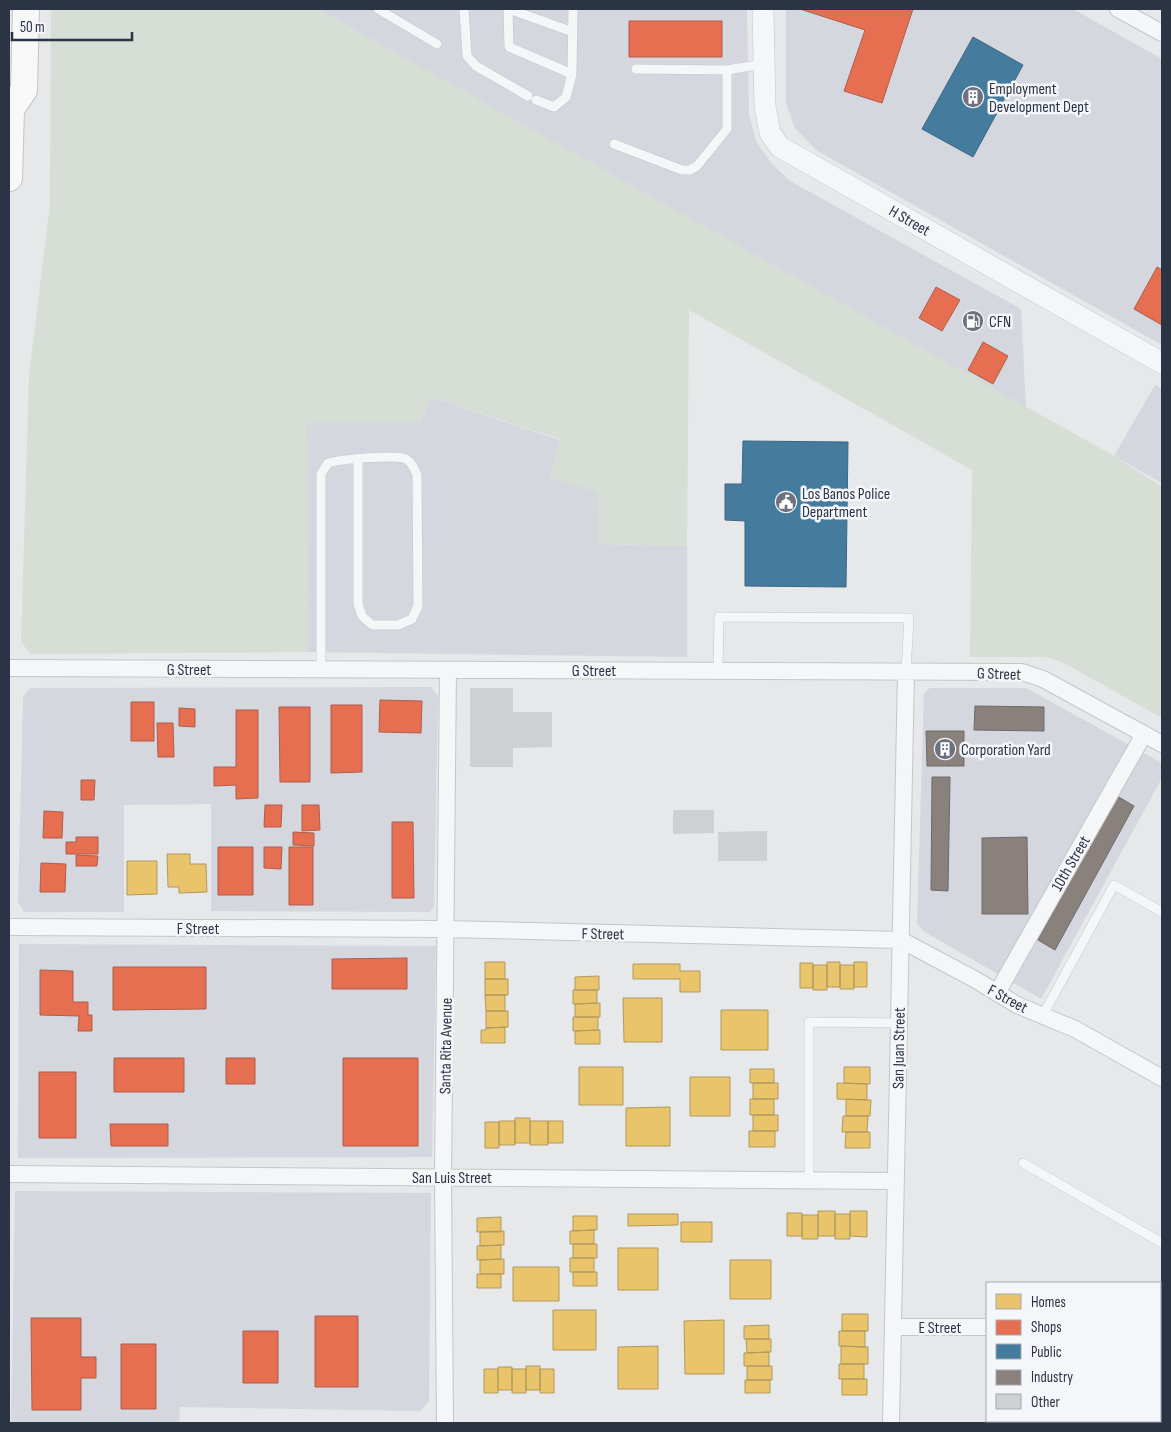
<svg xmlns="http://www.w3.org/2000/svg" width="1171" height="1432" font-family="'Sofia Sans Condensed',sans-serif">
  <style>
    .built { fill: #d4d7dd }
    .green { fill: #d6ded6 }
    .homes { fill: #e9c46a; stroke: #b0995f }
    .shops { fill: #e76f51; stroke: #af5d4d }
    .public { fill: #457b9d; stroke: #3d6683 }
    .industry { fill: #8a817c; stroke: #6e6a6c }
    .building { fill: #ced0d3 }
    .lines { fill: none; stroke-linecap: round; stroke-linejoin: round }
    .service-casing { stroke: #c4c6c8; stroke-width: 10 }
    .minor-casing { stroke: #c4c6c8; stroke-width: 18 }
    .tertiary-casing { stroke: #c4c6c8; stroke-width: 22 }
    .primary-casing { stroke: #c2c5c8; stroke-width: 28 }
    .service { stroke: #f5f6f7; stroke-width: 9 }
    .minor { stroke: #f5f6f7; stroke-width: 16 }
    .tertiary { stroke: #f5f6f7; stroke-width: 21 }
    .primary { stroke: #f8f8f8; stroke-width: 26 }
    .labels { text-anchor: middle; stroke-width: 5; stroke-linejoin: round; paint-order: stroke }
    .poi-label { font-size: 16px; fill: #2b3445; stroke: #f4f6f9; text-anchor: start }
    .street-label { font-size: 16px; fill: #2b3445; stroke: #f4f6f9 }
  </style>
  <rect width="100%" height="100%" fill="#e6e8ea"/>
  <path class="built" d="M318 9H747L749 115 756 141 771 163 790 181 1021 309 1026 408Z
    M786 9H1073L1162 59V345L816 150 795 128 786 104Z
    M1155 385 1162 389V483L1114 456Z
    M430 397 560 440 598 491V544L687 546V657L308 652 307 423H421Z
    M431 687 438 696 434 907 430 912 211 911V804L124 805V912H24L18 902 23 697 30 688Z
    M930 688H1026L1162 763V778L1041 999 923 931 917 923 924 693Z
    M19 944 436 946 432 1157 18 1158Z
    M15 1191 431 1193 429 1401 420 1411 180 1407 179 1423H11Z"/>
  <path class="green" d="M51 9H318L1114 456 1162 487V718L1064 663 1045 657H970L972 470 689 310 687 546 598 544 597 492 549 478 560 439 430 397 421 423H307L308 652 31 654 21 642 29 376 50 204Z
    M1011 1421H1152L1157 1423H1011Z"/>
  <path class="homes" d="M167 854H190V864H206L207 892 179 893V887H168Z
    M127 861H157V894L127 895Z
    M485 962H505V979H485Z
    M827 962H840V987H827Z
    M854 962H867V987H854Z
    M800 963H813V988H800Z
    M633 964H680V971H700V992H680V979H633Z
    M813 965H827V990H813Z
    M840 965H854V989H840Z
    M599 976V990H575V977Z
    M485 979H508V995H485Z
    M573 990H597V1003L573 1004Z
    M485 995H505V1011H486Z
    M623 998H662V1042H624Z
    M600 1003V1017H575V1004Z
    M721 1010H768V1050H721Z
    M486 1011H508V1027L486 1028Z
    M573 1017H598V1030L573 1031Z
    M505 1027V1043H481V1030H486V1028Z
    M600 1030V1044H575V1031Z
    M579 1067H623V1105H579Z
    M844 1067H870V1084L844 1083Z
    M750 1069H774V1083H750Z
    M690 1077H730V1116H690Z
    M753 1083H778V1099H753Z
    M837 1083 867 1084V1100L837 1099Z
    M750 1099H774V1115H750Z
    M846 1099 871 1100 870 1116H846Z
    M670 1107V1146H626V1108Z
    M753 1115H778V1131H753Z
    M843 1116H868L867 1132H842Z
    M515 1118H530V1143H515Z
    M499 1121H515V1145H499Z
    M530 1121H548V1145H530Z
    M548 1121H563V1143H548Z
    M485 1122H499V1148H485Z
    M749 1131H775V1147H749Z
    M846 1132H870V1148H845Z
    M818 1211H835V1236H818Z
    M850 1211H867V1237L850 1236Z
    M787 1213H802V1236H787Z
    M628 1214H678V1225L628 1226Z
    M835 1214H850V1239H835Z
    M802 1215H818V1239H802Z
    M573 1216H597V1230L573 1231Z
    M501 1217V1232H477V1218Z
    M681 1222H712V1242H681Z
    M594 1230V1244H570V1231Z
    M504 1231V1245L480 1246V1232Z
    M573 1244H597V1258H573Z
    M501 1245V1259L477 1260V1246Z
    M618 1248H658V1290H618Z
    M570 1258H594V1272H570Z
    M504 1259V1274H480V1260Z
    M730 1260H771V1299H730Z
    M513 1267H559V1301H513Z
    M573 1272H597V1286H573Z
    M477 1274H501V1288H477Z
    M553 1310H596V1350H553Z
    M842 1314H868V1331H842Z
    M724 1320V1374H685L684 1321Z
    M769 1325V1339H744V1326Z
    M839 1331H865V1347L839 1346Z
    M746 1339H771V1352L747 1353Z
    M658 1346V1389H618V1347Z
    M841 1346 868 1347V1364H841Z
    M769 1352V1366H744V1353Z
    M839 1364H864V1379H839Z
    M526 1366H540V1390H526Z
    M747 1366H772V1380H747Z
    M498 1367H512V1390H498Z
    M484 1369H498V1393H484Z
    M512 1369H526V1393H512Z
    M540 1369H554V1393H540Z
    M842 1379H867V1395H842Z
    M745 1380H770V1393H745Z"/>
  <path class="shops" d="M800 9H913L882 103 844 91 865 30Z
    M629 21H722V57H629Z
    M1157 267 1162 270V325L1134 309Z
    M936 287 960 300 942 331 919 318Z
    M983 342 1008 356 993 384 968 370Z
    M380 700 422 701 421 733 379 732Z
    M131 702H154V741H131Z
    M331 705H362V772L331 773Z
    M279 707H310V782H280Z
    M179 708 195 709V727L179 726Z
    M236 710H258V798L236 799V785L214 786V767H236Z
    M157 723H173L174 757H158Z
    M81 780H95L94 800H81Z
    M265 805H282L281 827H264Z
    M302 805H319L320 830 302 831Z
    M44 811 63 812 62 838H43Z
    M392 822H413L414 898H392Z
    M293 832 314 833V846L293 845Z
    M76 837H98V854H66V842H76Z
    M218 847H253V895H218Z
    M264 847H282L281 869 264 868Z
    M289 847H313V905H289Z
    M76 855 98 856 97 866H76Z
    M41 863 66 864 65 892H40Z
    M407 958V989H332V959Z
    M113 967H206V1009L113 1010Z
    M40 970 73 971V1002H88V1015H92V1031H78L79 1016 40 1015Z
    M114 1058H184V1092H114Z
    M226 1058H255V1084H226Z
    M343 1058H418V1146H343Z
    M39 1072H76V1138H39Z
    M110 1124H168V1146H111Z
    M315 1316H358V1387H315Z
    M31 1318H81V1357H96V1378H81V1410H32Z
    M243 1331H278V1383H243Z
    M121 1344H156V1409H121Z"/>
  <path class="public" d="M973 37 1023 65 973 157 922 129Z
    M743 441 848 442 846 587 745 586V521L725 520V484H742Z"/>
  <path class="industry" d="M975 706 1044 707V731L974 730Z
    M926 731H964V766H927Z
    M932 777H950L948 891 931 890Z
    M1117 796 1134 806 1055 950 1038 940Z
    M1027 837 1028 914H982V838Z"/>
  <path class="building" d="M470 688H513V712H552V747L513 748V767H470Z
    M673 810H714V833L673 834Z
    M767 831V861H718V832Z"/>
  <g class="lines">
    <g class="service-casing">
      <path id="service" d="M378 9 437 44
        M464 9 467 56 476 66 528 96
        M508 9 509 47 572 74
        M509 9 573 32
        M636 69 727 70 764 64
        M536 100 554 107 566 97 572 74 573 9
        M614 144 682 170H690L697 166 727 129V70
        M321 669V474L328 463C342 459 389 455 403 458 411 460 414 468 417 475L418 606 412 619 398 625H372L362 616 358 604V459
        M718 671 719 617 909 618 906 672
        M1043 1015 1114 885 1162 912
        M1023 1163 1162 1243
        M809 1180V1022L899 1023"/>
    </g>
    <g class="minor-casing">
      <path id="minor" d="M1118 9 1162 33
        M9 668 1022 672 1043 679 1162 744
        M9 927 446 929 901 940 976 980 1017 1005 1075 1029 1162 1078
        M997 993 1144 734
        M9 1174 895 1181
        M893 1327H987
        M1160 1412 1162 1413
        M445 1423 443 1177 448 670
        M891 1423 906 672"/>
    </g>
    <g class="tertiary-casing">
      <path id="tertiary" d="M763 9 765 107 770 133 780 147 1162 363"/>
    </g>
    <g class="primary-casing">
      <path id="primary" d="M9 178 11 109 24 90 26 9"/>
    </g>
    <use href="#service" class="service"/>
    <use href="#minor" class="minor"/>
    <use href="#tertiary" class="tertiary"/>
    <use href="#primary" class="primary"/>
  </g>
  <defs>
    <g id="building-disc" transform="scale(1.125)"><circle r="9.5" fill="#6c737f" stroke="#f4f6f9"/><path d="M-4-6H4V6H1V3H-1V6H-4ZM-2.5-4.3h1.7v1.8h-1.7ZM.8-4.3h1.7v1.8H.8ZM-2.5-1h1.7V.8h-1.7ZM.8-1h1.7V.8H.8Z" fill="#fff"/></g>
    <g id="fuel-disc" transform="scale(1.125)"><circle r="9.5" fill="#6c737f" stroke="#f4f6f9"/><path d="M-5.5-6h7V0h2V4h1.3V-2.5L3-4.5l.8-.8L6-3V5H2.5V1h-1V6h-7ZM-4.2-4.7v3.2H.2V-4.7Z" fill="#fff"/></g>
    <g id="civic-disc" transform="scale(1.125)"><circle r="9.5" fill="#6c737f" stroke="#f4f6f9"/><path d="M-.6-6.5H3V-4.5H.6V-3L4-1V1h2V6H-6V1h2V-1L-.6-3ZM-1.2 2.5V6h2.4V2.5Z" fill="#fff"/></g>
  </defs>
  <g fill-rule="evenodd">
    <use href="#building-disc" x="973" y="97"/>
    <use href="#fuel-disc" x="973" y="321"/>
    <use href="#civic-disc" x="786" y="502"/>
    <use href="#building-disc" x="945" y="749"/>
  </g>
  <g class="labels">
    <g class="poi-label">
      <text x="989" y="94">Employment<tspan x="989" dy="18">Development Dept</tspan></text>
      <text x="989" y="327">CFN</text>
      <text x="802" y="499">Los Banos Police<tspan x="802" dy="18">Department</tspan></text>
      <text x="961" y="755">Corporation Yard</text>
    </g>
    <g class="street-label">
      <text transform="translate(910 220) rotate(30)" y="6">H Street</text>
      <text x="189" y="675">G Street</text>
      <text x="594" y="676">G Street</text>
      <text transform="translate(999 673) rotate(2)" y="6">G Street</text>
      <text transform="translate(1070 863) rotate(-60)" y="6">10th Street</text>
      <text x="198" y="934">F Street</text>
      <text transform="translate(603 933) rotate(1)" y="6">F Street</text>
      <text transform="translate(1008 998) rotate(28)" y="6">F Street</text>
      <text transform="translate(445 1046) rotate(-89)" y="6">Santa Rita Avenue</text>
      <text transform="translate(898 1048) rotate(-89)" y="6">San Juan Street</text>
      <text x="452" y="1183">San Luis Street</text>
      <text x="940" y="1333">E Street</text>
    </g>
  </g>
  <rect width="1171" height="1432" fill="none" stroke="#2b3445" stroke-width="20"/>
  <rect x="986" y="1282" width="175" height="140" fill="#f4f6f9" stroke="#a4a8b1"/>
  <rect x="996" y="1294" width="25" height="15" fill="#e9c46a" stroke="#a4a8b1"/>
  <text x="1031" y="1307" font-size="15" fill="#2b3445">Homes</text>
  <rect x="996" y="1320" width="25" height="15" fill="#e76f51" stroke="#a4a8b1"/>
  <text x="1031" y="1332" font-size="15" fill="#2b3445">Shops</text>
  <rect x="996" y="1344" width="25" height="15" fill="#457b9d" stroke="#a4a8b1"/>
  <text x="1031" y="1357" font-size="15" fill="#2b3445">Public</text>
  <rect x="996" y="1370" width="25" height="15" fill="#8a817c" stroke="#a4a8b1"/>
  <text x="1031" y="1382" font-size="15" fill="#2b3445">Industry</text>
  <rect x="996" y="1394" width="25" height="15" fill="#ced0d3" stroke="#a4a8b1"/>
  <text x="1031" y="1407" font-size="15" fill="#2b3445">Other</text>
  <path d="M12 32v8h120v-8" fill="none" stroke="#2b3445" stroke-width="2.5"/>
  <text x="20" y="32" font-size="15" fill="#2b3445" stroke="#f4f6f9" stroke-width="4" paint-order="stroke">50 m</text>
</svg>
